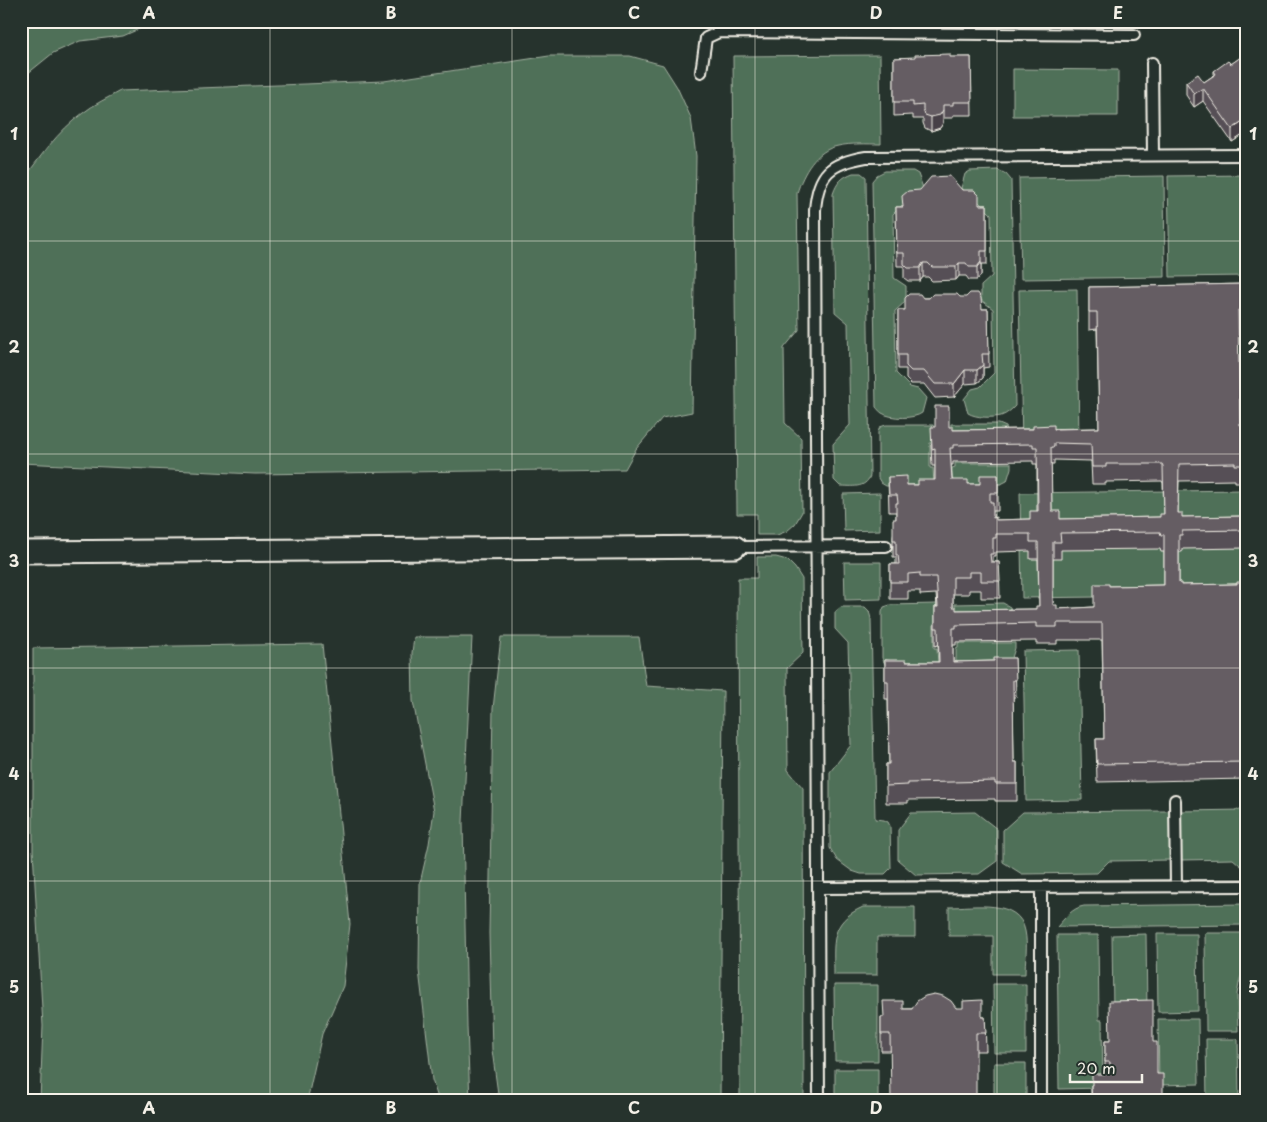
<svg xmlns="http://www.w3.org/2000/svg" width="1267" height="1122" font-family="'Playpen Sans',sans-serif">
  <style>
    .green { fill: #506f58; stroke: #a2b0a0 }
    .lines { fill: none; stroke-linecap: round; stroke-linejoin: round }
    .lane-casing { stroke: #f4f1e8; stroke-width: 14 }
    .street-casing { stroke: #f4f1e8; stroke-width: 25 }
    .lane { stroke: #26332d; stroke-width: 10 }
    .street { stroke: #26332d; stroke-width: 21 }
    .wall { fill: #575056; stroke: #f4f1e8; fill-rule: evenodd }
    .shaded-wall { fill: #474146; stroke: #f4f1e8 }
    .building { fill: #655d64; stroke: #f4f1e8; fill-rule: evenodd }
    .grid { fill: none; stroke: #f4f1e8; stroke-width: 1; stroke-opacity: 0.55 }
    .neatline { fill: none; stroke: #f4f1e8; stroke-width: 2 }
    .grid-label { font-size: 16px; text-anchor: middle; font-weight: bold; fill: #f4f1e8 }
  </style>
  <rect width="100%" height="100%" fill="#26332d"/>
  <filter id="ink" filterUnits="userSpaceOnUse"><feTurbulence type="fractalNoise" baseFrequency=".02" numOctaves="2"/><feDisplacementMap in="SourceGraphic" scale="10" xChannelSelector="R" yChannelSelector="G"/><feConvolveMatrix kernelMatrix="1 2 1 2 8 2 1 2 1" color-interpolation-filters="sRGB"/></filter>
  <g filter="url(#ink)">
    <path class="green" d="M21 21H157L123 36 80 41 53 53 27 74 21 81Z
      M880 55 881 144C867 144 851 143 838 146 816 150 803 173 797 193L799 330 784 348 785 423 801 438 802 512 795 524 787 531 777 535H757V514H737L733 56Z
      M549 56H630L663 65 677 87 691 118 696 156 692 412 662 418 636 449 625 469 255 474 21 463V183C39 158 58 131 83 113 94 104 108 98 120 91L384 81Z
      M1013 69 1118 70V116H1013Z
      M998 170 1006 174 1011 180 1015 406C1011 410 1007 414 1001 416 992 418 976 418 968 413L964 399 972 389 980 387 994 373 993 309 981 300V286L992 276 991 214 977 200 969 198 961 188 965 174 970 171Z
      M885 171H913L918 174 923 188 915 197 907 200 893 214 894 278 906 286V301L895 311 896 373 910 387 918 389 926 398 922 413C914 419 891 419 882 413 880 412 877 408 876 407L872 181 877 175Z
      M853 173H861L866 177 870 476C865 489 852 486 840 486L834 480 833 444 850 425 848 323 835 312 833 194C837 182 842 177 853 173Z
      M1246 175V276L1170 277 1168 176Z
      M1164 176 1165 277 1021 279 1019 178Z
      M1077 289 1079 444 1022 445 1019 290Z
      M951 424H999L1006 427 1011 440 951 442Z
      M886 425H933V443H930V468H933L934 485 886 486 881 483 878 478V432L880 427Z
      M955 463H1011V468L1007 481 1001 484 952 485V468L955 467Z
      M1246 490V595L1022 598 1020 493Z
      M880 493V530L844 531 843 494Z
      M757 557H776L787 560 795 568 802 579 803 653 787 668 788 770 803 788 804 1101H740L738 578H757Z
      M844 562H881V599L845 600Z
      M1003 603 1010 607 1014 620 955 622V604Z
      M937 604V622L934 623V648H937L938 665 885 664 882 658V612L884 607 890 605Z
      M841 607H865L869 611 871 619 875 819 884 820 888 822 890 826 891 868 885 874H861L852 871 837 860 830 848V772L851 745 848 643 835 629V612Z
      M414 637H472L463 822 467 1027 470 1101H439L432 1080 419 970 420 883 429 844 434 811 413 701 412 653Z
      M501 637H639L646 686 723 691 720 1101H499L492 1050 489 933 493 709Z
      M958 643H1015V648L1011 661 956 665V648L958 647Z
      M322 644 350 924 343 986 322 1034 307 1101H40L43 1026 33 850V648Z
      M1079 650 1082 800 1026 801 1023 651Z
      M1246 810V870L1233 859 1181 860 1180 811Z
      M1169 811 1170 860 1109 861 1097 873 1022 874 1003 862V830L1023 812Z
      M975 812 997 829V861L979 874 916 875 898 860V830L911 813Z
      M1246 904V925L1057 927C1065 918 1072 908 1084 906Z
      M863 907H915V937H877V975H834C834 943 829 922 863 907Z
      M949 907C973 907 1019 898 1025 931 1028 945 1025 960 1025 974H993V936H949Z
      M1246 933V965L1240 979 1237 994 1238 1031H1206L1205 933Z
      M1146 934 1147 1012H1113L1112 935Z
      M1157 934H1197L1198 1011 1158 1012Z
      M1057 935H1098L1099 1020H1102L1103 1088 1059 1089Z
      M993 984H1026V1053H994Z
      M834 985H878V1061H835Z
      M1158 1019H1198L1199 1084 1159 1085Z
      M1206 1039H1238L1239 1101H1207Z
      M994 1063H1026V1101H994Z
      M835 1069H878V1101H835Z"/>
    <g class="lines">
      <g class="lane-casing">
        <path id="lane" d="M1152 63 1153 155
          M701 72 706 38 719 32 1134 35
          M735 547 886 546
          M1175 800 1176 886
          M818 888 1246 886
          M819 1101 815 210C818 173 830 163 866 157L1246 155
          M1041 1101V887"/>
      </g>
      <g class="street-casing">
        <path id="street" d="M21 552 735 547"/>
      </g>
      <use href="#lane" class="lane"/>
      <use href="#street" class="street"/>
    </g>
    <path class="wall" d="M1246 54V133L1232 142 1203 101 1194 107 1186 95V82H1204L1214 75V71L1231 64Z
      M971 57 972 115H953V118H943V123L940 128 931 131 925 128 923 123V119H913V115L894 116V58Z
      M962 190 979 205H987V264H981V275L977 280H969L966 276H959L956 280 932 281 928 277H923L920 281H908L904 278V266H897L896 207H902Z
      M1246 284V327H1238L1240 425H1246V482H1235V480L1179 481 1178 513 1182 517 1246 516V548L1182 549V552H1179V583L1181 585 1237 584 1246 582V638H1244L1245 737H1246V779L1097 782 1096 739H1104L1102 640H1057V644H1036V641L956 642V645H953V662L994 661 1015 658 1016 697H1013L1014 762H1017V801H995V799L908 800V803H886V764H889L888 699H885V660L906 662H939L938 645 935 646V607H937L936 594 920 595V591H908V599H890V564H896V557H893V536L896 519V512H889L888 477 907 485H918L935 480V466H932L931 445 949 427 953 430 1099 428 1097 329 1089 330V287ZM1054 460 1091 461 1092 484H1106V482L1162 481 1163 483 1164 514 1160 517 1060 519 1052 511 1051 464H1054ZM1033 461V464H1037V511L1030 519 996 520 993 518V511H998V475L980 484H968L952 480 951 465H953V462ZM1160 549 1161 552H1164V585L1109 586 1094 607 1057 609 1053 605V559H1061V550ZM1030 551V559H1038L1039 606 1036 609 956 610 953 607V594H969V590H981V598H1000L999 562H993V556H996V552Z
      M960 297 982 309H988L989 367 983 368V378L977 383 965 384 954 397 935 398 924 384H911L906 379V369H898V310H905L923 298Z
      M956 1008 982 1017H985L986 1051H881V1017H883L903 1009Z
      M1105 1041 1153 1042 1157 1074 1163 1101H1091V1085H1092L1105 1074Z"/>
    <path class="shaded-wall" d="M1203 88V101L1194 107V94Z
      M943 110V123L940 128 931 131V117Z
      M1246 120V133L1232 142V129Z
      M981 262V275L977 280V267Z
      M923 263V277L920 281V268Z
      M959 263V276L956 280V267Z
      M983 365V378L977 383V370Z
      M965 370V384L954 397V384Z"/>
    <path class="building" d="M950 54V57H971L972 102H953V105H943V110L940 115 931 117 925 115 923 110V105L913 106V102H894V58L915 57V55Z
      M1245 54 1246 120 1232 129 1203 88 1194 94 1186 82 1198 74 1204 82 1216 74 1214 71 1228 61 1231 64Z
      M950 176 962 190H974L979 195V205H987V251H981V262L977 267H969L966 263H959L956 267H932L928 263H923L920 268H908L904 264V253H897L896 207H903L902 196 908 191 920 190 931 177Z
      M1246 284V310H1238L1240 425H1246V465H1235V463L1179 464 1178 513H1182V517L1246 516V530L1182 531V535H1179V583H1181V585L1237 584V582H1246V621H1243L1246 762 1097 764 1096 739H1104L1102 623H1057V627H1036V623L956 625V628H953V662L994 661V658H1015L1016 680H1013L1014 762H1017V784H995V781L908 783V785L886 786V764H889L888 681H885V660H906V662H939L938 628H935V607H938L936 577H920V573L908 574V582H890V564H899L898 555H896V540H893V519H896V503H898L897 495H889L888 477 907 476V485H918V480H935V448L932 449 931 427H935V406H949V427H953V430L1033 429V426L1054 425V429L1099 428 1097 312H1089V287ZM1054 443 1091 444 1092 467H1106V464H1162L1163 466 1164 514H1160V517L1060 519V511H1052L1051 447H1054ZM1033 444V447H1037L1038 511H1030V519L996 520V517L993 518V502H990V493H998V475H980V484H968V480H952L950 448H953V445ZM1160 532 1161 535H1164V585L1109 586V584H1094V607L1057 609V605H1053V542H1061L1060 533ZM996 534H1030V542H1038L1039 606H1036V609L956 610V607H953V577H969V572H981V581H1000L999 562H991L990 554H993V538H996Z
      M970 293H978L981 298 982 309H988L989 354H982L983 365 977 370H965L954 384H935L924 371H911L906 366V355H898V310H905V298L909 294H920L923 298H929L933 294H957L960 297H966Z
      M934 994 943 996 951 1001 956 1008H963V1001L982 1000V1017H985L986 1033H976V1101H891L890 1034H881V1017H884L883 1001H903V1009H912L917 1001 925 996Z
      M1153 1000V1042H1157V1074H1163V1101H1092L1091 1085H1092V1074H1105V1071H1110V1062H1105V1041H1110L1109 1001Z"/>
  </g>
  <path class="grid" d="M270 21V1101M512 21V1101M755 21V1101M997 21V1101M21 241H1246M21 454H1246M21 668H1246M21 881H1246"/>
  <rect width="1267" height="1122" fill="none" stroke="#26332d" stroke-width="55"/>
  <path d="M1070 1074v8h72v-8" fill="none" stroke="#f4f1e8" stroke-width="2.5"/>
  <text x="1077" y="1074" font-size="15" fill="#f4f1e8" stroke="#26332d" stroke-width="4" paint-order="stroke">20 m</text>
  <rect x="28" y="28" width="1212" height="1066" class="neatline"/>
  <g class="grid-label">
    <text x="149" y="19">A</text>
    <text x="391" y="19">B</text>
    <text x="634" y="19">C</text>
    <text x="876" y="19">D</text>
    <text x="1118" y="19">E</text>
    <text x="14" y="140">1</text>
    <text x="1253" y="140">1</text>
    <text x="14" y="353">2</text>
    <text x="1253" y="353">2</text>
    <text x="14" y="567">3</text>
    <text x="1253" y="567">3</text>
    <text x="14" y="780">4</text>
    <text x="1253" y="780">4</text>
    <text x="14" y="993">5</text>
    <text x="1253" y="993">5</text>
    <text x="149" y="1114">A</text>
    <text x="391" y="1114">B</text>
    <text x="634" y="1114">C</text>
    <text x="876" y="1114">D</text>
    <text x="1118" y="1114">E</text>
  </g>
</svg>
